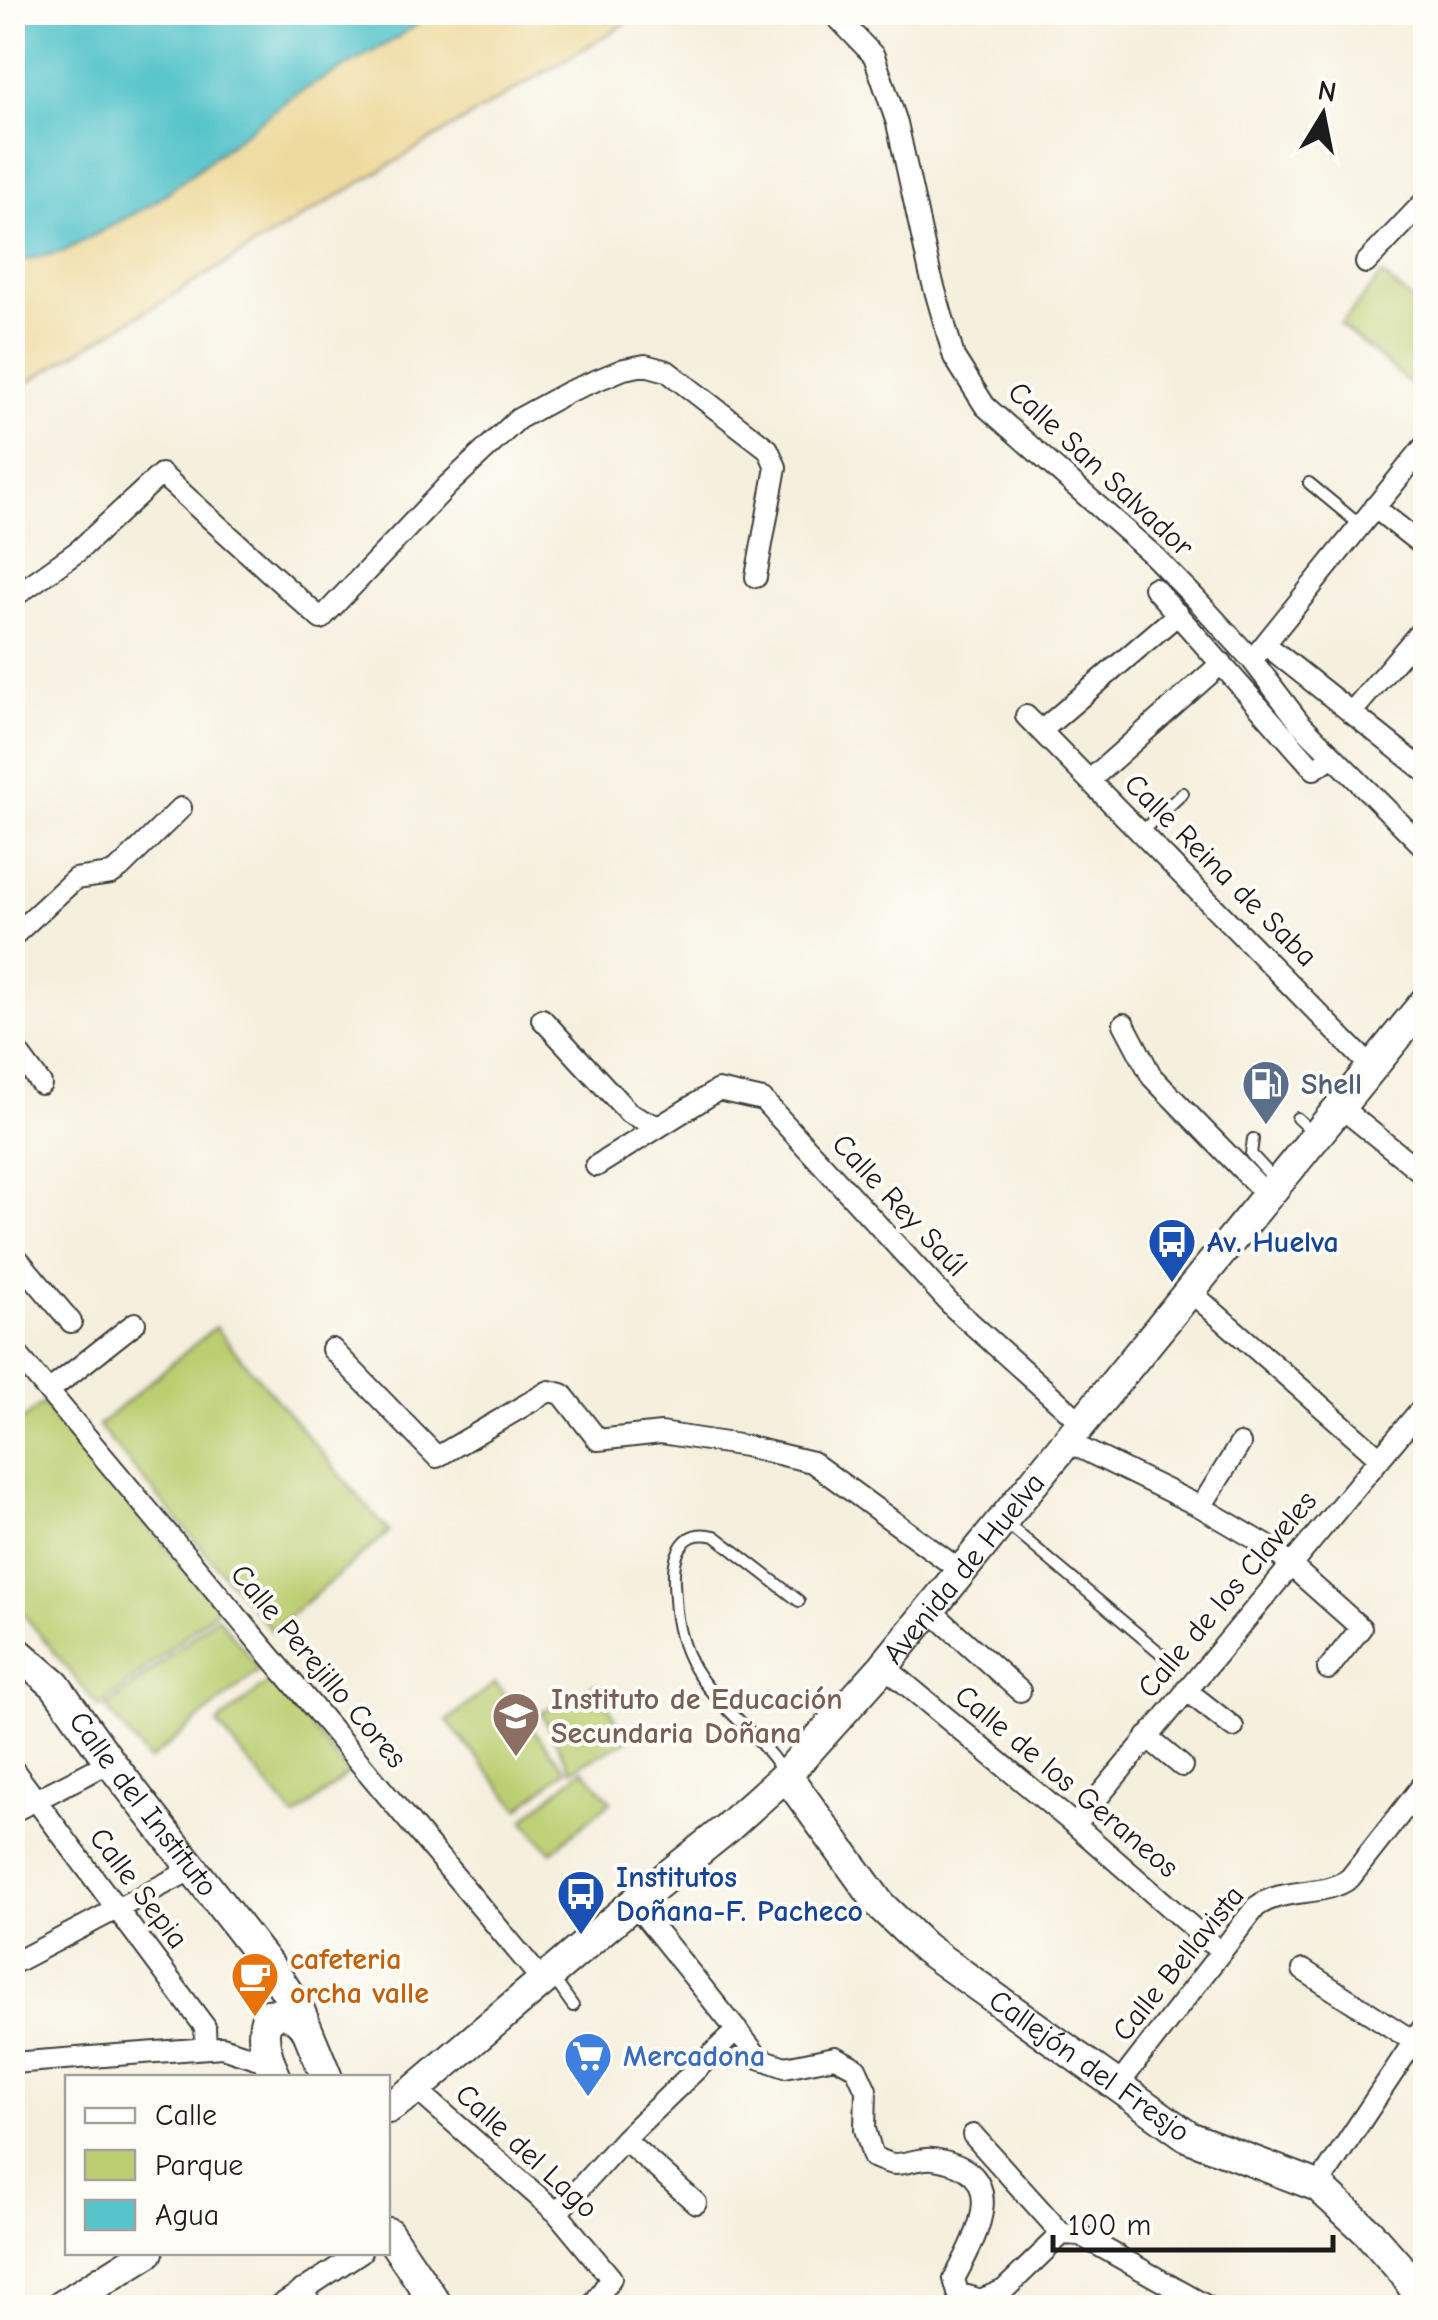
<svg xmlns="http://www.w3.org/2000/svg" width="1438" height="2320" font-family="'Comic Neue',sans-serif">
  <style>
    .green { fill: #bcce71; stroke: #6c7546; stroke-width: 2.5 }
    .sand { fill: #eeda9e; stroke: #857b5d; stroke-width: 2.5 }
    .water { fill: #56c4cb; stroke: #397074; stroke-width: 2.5 }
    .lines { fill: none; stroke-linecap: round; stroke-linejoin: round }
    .lane-casing { stroke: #3d3c39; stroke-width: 14 }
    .street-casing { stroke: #3d3c39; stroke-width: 24 }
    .secondary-casing { stroke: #3d3c39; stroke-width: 34 }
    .lane { stroke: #fff; stroke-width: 10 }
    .street { stroke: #fff; stroke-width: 20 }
    .secondary { stroke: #fff; stroke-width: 30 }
    .labels { text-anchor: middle; stroke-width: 8; stroke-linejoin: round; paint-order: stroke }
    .street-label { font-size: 30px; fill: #1c1c1c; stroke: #fdfcf7 }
    .service-label { font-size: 30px; font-weight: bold; fill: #4e5e75; stroke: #fdfcf7; text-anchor: start }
    .transit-label { font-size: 30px; font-weight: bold; fill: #164399; stroke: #fdfcf7; text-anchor: start }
    .education-label { font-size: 30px; font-weight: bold; fill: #785e54; stroke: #fdfcf7; text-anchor: start }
    .food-label { font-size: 30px; font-weight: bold; fill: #c56008; stroke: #fdfcf7; text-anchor: start }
    .shop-label { font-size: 30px; font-weight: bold; fill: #366cbe; stroke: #fdfcf7; text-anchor: start }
  </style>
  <rect width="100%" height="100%" fill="#fdfcf7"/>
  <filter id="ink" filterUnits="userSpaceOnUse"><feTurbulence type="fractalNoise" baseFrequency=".01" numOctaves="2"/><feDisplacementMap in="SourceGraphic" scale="20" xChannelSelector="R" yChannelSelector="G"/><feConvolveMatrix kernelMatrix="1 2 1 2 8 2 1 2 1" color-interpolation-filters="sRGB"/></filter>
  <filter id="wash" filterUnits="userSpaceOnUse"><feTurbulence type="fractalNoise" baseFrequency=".0048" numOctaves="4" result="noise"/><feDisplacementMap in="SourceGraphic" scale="40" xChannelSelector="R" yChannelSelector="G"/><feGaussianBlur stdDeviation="2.25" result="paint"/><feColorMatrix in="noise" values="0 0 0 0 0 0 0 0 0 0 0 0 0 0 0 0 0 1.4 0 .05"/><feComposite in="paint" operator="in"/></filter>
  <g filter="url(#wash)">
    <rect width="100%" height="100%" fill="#f5efdd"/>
    <path class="green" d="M1382 275 1425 311V396L1340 325Z
      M215 1327 389 1532 272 1631 98 1426Z
      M43 1403 218 1608 99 1708 13 1601 12 1429Z
      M217 1616 260 1669 149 1761 106 1708Z
      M271 1680 349 1773 295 1818 217 1724Z
      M495 1683 566 1770 519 1809 447 1721Z
      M596 1684 627 1740 571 1770 541 1713Z
      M583 1769 611 1801 551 1852 523 1820Z"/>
    <path class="sand" d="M434 13H643L13 391V262L62 252 154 203 291 97 395 39Z"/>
    <path class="water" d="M13 12H434V13L395 39 291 97 154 203 62 252 13 262Z"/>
  </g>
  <g filter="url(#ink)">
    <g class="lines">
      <g class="lane-casing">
        <path id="lane" d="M1309 483 1360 525
          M1141 832 1183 793
          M1297 1118 1314 1134
          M1253 1139 1251 1154 1274 1179
          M1006 1523 1170 1661
          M782 1770C736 1704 679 1689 675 1598 674 1583 672 1568 678 1553 685 1535 698 1532 715 1536L799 1601
          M554 1979 573 2006"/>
      </g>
      <g class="street-casing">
        <path id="street" d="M832 12 874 56 897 123 930 273 954 357 985 406 1153 555 1196 599 1252 660 1300 723 1426 849
          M1366 263 1426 200
          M1374 507 1426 548
          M1154 588 1314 769 1333 756
          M12 598 78 551 161 474 321 619 448 485 518 419 568 392 624 369 645 365 667 371 768 449 776 467 756 577
          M1265 644 1426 772
          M1252 660 1426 444
          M1351 713 1426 625
          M1026 716 1371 1067
          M1041 731 1178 614
          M1090 780 1222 663
          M12 937 75 879 111 874 120 868 181 808
          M542 1019 629 1113 659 1127
          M1124 1024 1152 1077 1267 1195
          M12 1045 41 1084
          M1339 1106 1426 1176
          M596 1166 718 1090 763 1100 954 1308 1083 1424
          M12 1252 71 1322
          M1191 1292 1380 1458
          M12 1348 542 1980
          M332 1349 437 1457 549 1391 562 1394 598 1440 661 1433 745 1446 812 1462 961 1571
          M50 1390 135 1323
          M1068 1442 1201 1507 1271 1548 1361 1628 1328 1669
          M1201 1507 1240 1444
          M930 1610 1020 1691
          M884 1666 1075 1825 1210 1943
          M1186 1690 1233 1727
          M1147 1737 1182 1766
          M12 1768 205 2027 206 2048
          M12 1812 110 1762
          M1075 1825 1426 1403
          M634 1903 759 2058 785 2067 835 2057 856 2068 866 2090 865 2129 873 2157C880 2159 888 2164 895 2164 908 2164 921 2157 934 2159 1013 2171 978 2234 954 2279L958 2293 980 2300 1004 2290 1062 2234
          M12 1964 191 1870
          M1303 1970 1413 2041
          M12 2063 222 2047 268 2062
          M1116 2088 1256 1907C1284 1886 1324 1898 1350 1878L1426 1781
          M416 2089 557 2213 611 2278 591 2308
          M973 2135 1062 2234 1080 2235 1210 2308
          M624 2139 696 2203
          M1318 2186 1426 2023
          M557 2213 624 2139 737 2030
          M302 2290 313 2308
          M276 2308 361 2252"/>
      </g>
      <g class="secondary-casing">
        <g id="secondary">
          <path id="s1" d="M12 1648 55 1685 110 1762 277 1977 299 2010 327 2078"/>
          <path id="s2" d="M786 1775 880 1905 925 1948 1189 2137 1318 2186 1368 2232 1405 2274 1426 2307"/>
          <path d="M276 2078C267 2059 259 2034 268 2015L288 2013 303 2024"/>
          <path id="s3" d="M388 2108 416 2089 634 1903 726 1829 786 1775 884 1666 1426 1001"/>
          <path d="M388 2233 439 2308"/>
          <path d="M59 2308 148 2252"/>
        </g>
      </g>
      <use href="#lane" class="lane"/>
      <use href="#street" class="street"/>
      <use href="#secondary" class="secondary"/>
    </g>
  </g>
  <defs>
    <g id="fuel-pin" transform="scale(2.5)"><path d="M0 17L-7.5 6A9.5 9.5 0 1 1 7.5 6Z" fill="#5c6f8a" stroke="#fdfcf7"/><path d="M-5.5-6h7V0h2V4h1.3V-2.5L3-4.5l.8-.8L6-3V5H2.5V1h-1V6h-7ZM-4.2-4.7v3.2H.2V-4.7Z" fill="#fff"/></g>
    <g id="bus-pin" transform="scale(2.5)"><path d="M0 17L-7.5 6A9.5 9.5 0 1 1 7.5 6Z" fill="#1a4fb4" stroke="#fdfcf7"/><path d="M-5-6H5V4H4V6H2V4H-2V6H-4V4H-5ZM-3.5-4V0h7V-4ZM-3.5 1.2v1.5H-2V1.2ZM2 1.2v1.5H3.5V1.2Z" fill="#fff"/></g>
    <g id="school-pin" transform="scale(2.5)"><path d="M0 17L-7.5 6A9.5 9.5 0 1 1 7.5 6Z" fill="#8d6e63" stroke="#fdfcf7"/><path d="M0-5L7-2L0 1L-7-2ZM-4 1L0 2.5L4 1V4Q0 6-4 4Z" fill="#fff"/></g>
    <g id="cafe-pin" transform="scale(2.5)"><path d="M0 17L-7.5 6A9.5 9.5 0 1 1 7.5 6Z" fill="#e8710a" stroke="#fdfcf7"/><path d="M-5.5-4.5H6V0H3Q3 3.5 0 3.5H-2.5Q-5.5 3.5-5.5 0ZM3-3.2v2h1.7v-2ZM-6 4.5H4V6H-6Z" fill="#fff"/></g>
    <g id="supermarket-pin" transform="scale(2.5)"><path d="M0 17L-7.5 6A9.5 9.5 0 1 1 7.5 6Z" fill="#3f7fe0" stroke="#fdfcf7"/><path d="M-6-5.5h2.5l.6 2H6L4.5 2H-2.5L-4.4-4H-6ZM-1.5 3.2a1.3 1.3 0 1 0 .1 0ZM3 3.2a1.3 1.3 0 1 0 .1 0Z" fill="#fff"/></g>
  </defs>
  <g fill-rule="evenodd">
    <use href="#fuel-pin" x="1266" y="1084"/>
    <use href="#bus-pin" x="1172" y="1242"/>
    <use href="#school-pin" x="516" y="1716"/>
    <use href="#bus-pin" x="581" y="1894"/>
    <use href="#cafe-pin" x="255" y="1976"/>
    <use href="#supermarket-pin" x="588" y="2056"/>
  </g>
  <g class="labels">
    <g class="street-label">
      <text transform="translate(1101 469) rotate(43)" y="10">Calle San Salvador</text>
      <text transform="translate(1221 870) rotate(45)" y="10">Calle Reina de Saba</text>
      <text transform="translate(900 1205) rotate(47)" y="10">Calle Rey Saúl</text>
      <text dy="10" stroke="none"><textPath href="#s3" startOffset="792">Avenida de Huelva</textPath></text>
      <text transform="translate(1227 1594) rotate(-50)" y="10">Calle de los Claveles</text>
      <text transform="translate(319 1666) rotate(50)" y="10">Calle Perejillo Cores</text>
      <text transform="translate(1067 1781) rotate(40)" y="10">Calle de los Geraneos</text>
      <text dy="10" stroke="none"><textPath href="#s1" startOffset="205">Calle del Instituto</textPath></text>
      <text transform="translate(139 1888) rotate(53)" y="10">Calle Sepia</text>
      <text transform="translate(1178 1963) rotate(-51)" y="10">Calle Bellavista</text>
      <text dy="10" stroke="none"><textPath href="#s2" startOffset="425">Callejón del Fresjo</textPath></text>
      <text transform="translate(527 2151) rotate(43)" y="10">Calle del Lago</text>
    </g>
    <g class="service-label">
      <text x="1301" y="1094">Shell</text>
    </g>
    <g class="transit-label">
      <text x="1207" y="1252">Av. Huelva</text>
      <text x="616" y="1887">Institutos<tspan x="616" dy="34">Doñana-F. Pacheco</tspan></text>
    </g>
    <g class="education-label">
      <text x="551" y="1709">Instituto de Educación<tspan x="551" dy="34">Secundaria Doñana</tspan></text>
    </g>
    <g class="food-label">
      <text x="290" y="1969">cafeteria<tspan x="290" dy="34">orcha valle</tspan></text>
    </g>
    <g class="shop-label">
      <text x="623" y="2066">Mercadona</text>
    </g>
  </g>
  <rect width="1438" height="2320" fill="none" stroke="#fdfcf7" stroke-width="50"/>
  <rect x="65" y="2075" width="325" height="180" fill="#fdfcf7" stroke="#a3a29f" stroke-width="2.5"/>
  <rect x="85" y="2108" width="50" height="15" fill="#ffffff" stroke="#a3a29f" stroke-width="2.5"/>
  <text x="155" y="2125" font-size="30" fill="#1c1c1c">Calle</text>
  <rect x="85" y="2150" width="50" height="30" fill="#bcce71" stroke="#a3a29f" stroke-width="2.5"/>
  <text x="155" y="2175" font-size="30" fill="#1c1c1c">Parque</text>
  <rect x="85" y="2200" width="50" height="30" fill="#56c4cb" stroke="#a3a29f" stroke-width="2.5"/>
  <text x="155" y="2225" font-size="30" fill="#1c1c1c">Agua</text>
  <g transform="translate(1323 115) rotate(10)" stroke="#fdfcf7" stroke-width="8" paint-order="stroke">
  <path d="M0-8L18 38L0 25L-18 38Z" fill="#1c1c1c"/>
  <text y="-15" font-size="28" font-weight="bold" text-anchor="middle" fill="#1c1c1c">N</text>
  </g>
  <path d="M1053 2235v15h280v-15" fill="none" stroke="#1c1c1c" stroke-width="5"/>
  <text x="1068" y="2235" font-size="30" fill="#1c1c1c" stroke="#fdfcf7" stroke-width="8" paint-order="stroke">100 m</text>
</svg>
